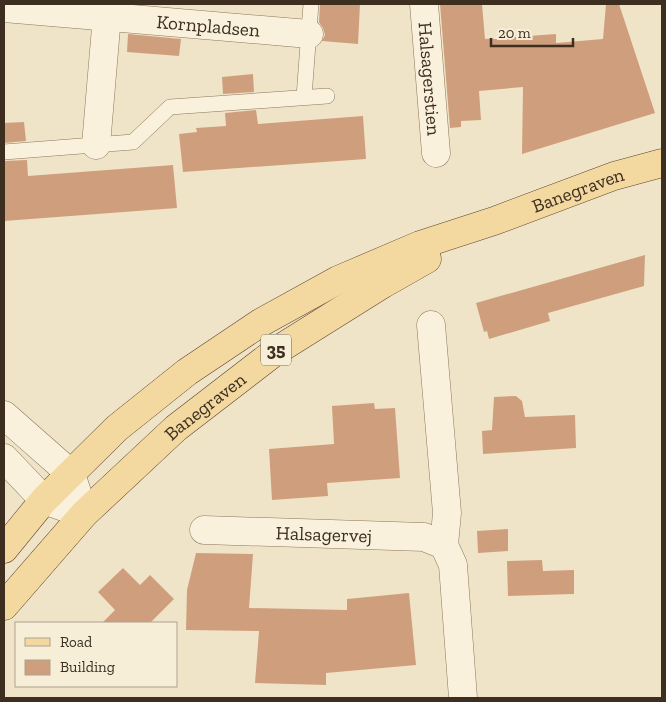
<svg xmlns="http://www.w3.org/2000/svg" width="666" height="702" font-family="'Zilla Slab',serif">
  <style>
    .building { fill: #cf9f7d }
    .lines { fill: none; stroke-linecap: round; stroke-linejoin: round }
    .service-casing { stroke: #8d765c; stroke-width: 16 }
    .minor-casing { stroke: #8d765c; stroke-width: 29 }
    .tertiary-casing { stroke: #8d765c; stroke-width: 29 }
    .primary-casing { stroke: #5b4430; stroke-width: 29 }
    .service { stroke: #faf1dc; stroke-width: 15 }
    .minor { stroke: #faf1dc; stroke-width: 28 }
    .tertiary { stroke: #faf1dc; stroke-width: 28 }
    .primary { stroke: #f3d9a0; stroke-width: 28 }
    .labels { text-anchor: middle; stroke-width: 4.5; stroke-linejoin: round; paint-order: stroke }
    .shield { fill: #f7eed8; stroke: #756857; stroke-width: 1 }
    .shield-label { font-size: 18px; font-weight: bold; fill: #3d2e20 }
    .street-label { font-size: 19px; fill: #3d2e20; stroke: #f7eed8 }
  </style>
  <rect width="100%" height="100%" fill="#f0e4c8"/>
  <path class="building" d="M320 4H360L358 44 322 41 325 35 323 28 319 22Z
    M440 4H482L485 39 556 34V43L603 39 606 4H619L655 113 522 154 523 87 479 91 481 120 461 121V127L450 128Z
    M128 34 181 39 179 56 127 52Z
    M253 74 254 92 223 94 222 77Z
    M256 110 258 124 363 116 366 159 183 172 179 134 197 132 196 128 226 126 225 113Z
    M24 122 26 141 4 143V123Z
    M27 160 28 176 173 165 177 208 4 221V161Z
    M645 255 644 286 548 313 550 321 489 339 487 331 484 332 476 303Z
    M516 396 522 401 525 417 575 415 576 448 483 454 482 431 492 430 494 397Z
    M374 403 375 409 395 408 400 478 327 483 328 496 272 500 269 449 334 444 332 406Z
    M508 529V551L478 553 477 531Z
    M196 553 253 554 249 608 347 610V599L409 593 416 665 326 673V685L255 683 259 631 186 630 187 590Z
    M542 560 543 571 574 570V594L508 596 507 561Z
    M123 568 140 585 150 575 174 599 150 623H102L115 610 98 592Z"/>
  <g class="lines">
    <g class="service-casing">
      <path id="service" d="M304 97 311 4
        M4 152 133 142 170 107 327 96"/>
    </g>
    <g class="minor-casing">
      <g id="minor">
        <path id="s1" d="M424 4 436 153"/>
        <path id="s2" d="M4 8 309 34"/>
        <path d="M96 145 108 4"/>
        <path d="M431 325 447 513 444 545"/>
        <path id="s3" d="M204 530 424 537 444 545 453 565 463 698"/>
      </g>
    </g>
    <g class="tertiary-casing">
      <path id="tertiary" d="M4 415 71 474 84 514
        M4 458 44 500 84 514"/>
    </g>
    <g class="primary-casing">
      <g id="primary">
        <path id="s4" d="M4 549 44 500 117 428 187 372 260 323 338 280 420 245 494 221 614 176 662 163"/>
        <path id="s5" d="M4 606 84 514 176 428 276 351 383 284 427 259"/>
      </g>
    </g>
    <use href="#service" class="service"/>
    <use href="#minor" class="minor"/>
    <use href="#tertiary" class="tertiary"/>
    <use href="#primary" class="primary"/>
  </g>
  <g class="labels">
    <rect class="shield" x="261" y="334.5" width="30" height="31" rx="4"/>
    <g class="shield-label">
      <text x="276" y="356">35</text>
    </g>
    <g class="street-label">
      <text dy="7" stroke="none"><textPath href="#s2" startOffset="205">Kornpladsen</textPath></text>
      <text dy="7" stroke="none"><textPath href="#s1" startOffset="75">Halsagerstien</textPath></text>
      <text dy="7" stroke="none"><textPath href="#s4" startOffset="689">Banegraven</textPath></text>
      <text dy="7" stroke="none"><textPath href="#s5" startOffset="284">Banegraven</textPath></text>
      <text dy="7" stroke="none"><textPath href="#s3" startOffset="120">Halsagervej</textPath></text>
    </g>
  </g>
  <rect width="666" height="702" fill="none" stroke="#3d2e20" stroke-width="10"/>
  <rect x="15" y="622" width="162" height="65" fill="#f7eed8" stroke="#ada18e"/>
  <rect x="25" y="638" width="25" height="8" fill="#f3d9a0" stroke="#ada18e"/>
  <text x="60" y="647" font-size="15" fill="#3d2e20">Road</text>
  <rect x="25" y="660" width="25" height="15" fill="#cf9f7d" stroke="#ada18e"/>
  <text x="60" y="672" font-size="15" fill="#3d2e20">Building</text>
  <path d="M491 38v8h82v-8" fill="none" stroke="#3d2e20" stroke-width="2.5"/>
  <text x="498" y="38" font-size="15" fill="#3d2e20" stroke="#f7eed8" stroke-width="4" paint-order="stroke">20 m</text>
</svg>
